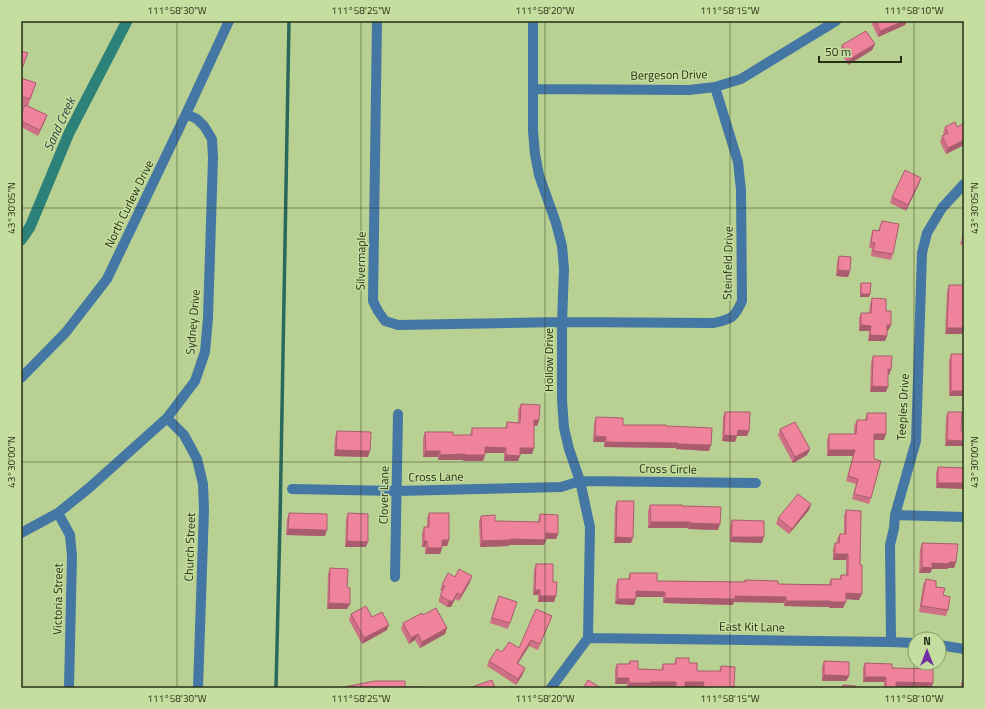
<svg xmlns="http://www.w3.org/2000/svg" width="985" height="709" font-family="'Titillium Web',sans-serif">
  <style>
    .lines { fill: none; stroke-linecap: round; stroke-linejoin: round }
    .stream { stroke: #2a685b; stroke-width: 3.5 }
    .canal { stroke: #2c8179; stroke-width: 11 }
    .minor { stroke: #4477a3; stroke-width: 10 }
    .wall { fill: #ce7186 }
    .shaded-wall { fill: #a85c6d }
    .building { fill: #f0839c; stroke: #a85c6d }
    .ticks { fill: none; stroke: #252f16; stroke-width: 1; stroke-opacity: 0.45 }
    .labels { text-anchor: middle; stroke-width: 3; stroke-linejoin: round; paint-order: stroke }
    .street-label { font-size: 12px; fill: #252f16; stroke: #c5de9f }
    .water-label { font-size: 13px; font-style: italic; fill: #2a4441; stroke: #c5de9f }
    .neatline { fill: none; stroke: #252f16; stroke-width: 1.5 }
    .ticks-label { font-size: 10px; text-anchor: middle; fill: #252f16 }
  </style>
  <rect width="100%" height="100%" fill="#b8d192"/>
  <g class="lines">
    <path class="stream" d="M276 688 280 522 289 21"/>
    <path class="canal" d="M21 240 30 227 69 133 127 21"/>
    <path class="minor" d="M377 21 373 301 378 311 385 321 398 325 562 322 713 323C731 319 734 319 742 301L741 190 738 162 715 87
      M533 21V131L535 154 539 175 556 223 562 246 564 269 562 322V400L564 428 569 449 580 481 590 527 588 638 551 688
      M533 89 689 90 715 87 741 79 836 21
      M21 378 66 332 107 279 186 114 229 21
      M167 418 184 435 197 459 203 484 204 510 198 688
      M292 489 397 491 561 487 580 481 756 483
      M58 513 70 535 72 556 69 688
      M895 515 964 517
      M21 533 58 513 89 488 167 418 195 381 205 352 208 318 213 158 212 139 204 126 197 119 186 114
      M395 577 398 414
      M588 638 891 642 915 643
      M891 642 890 545 894 528 895 515 916 441 922 253 927 233 942 208 964 184
      M939 645 964 649"/>
  </g>
  <path class="wall" d="M873 21H907L905 25 878 37 872 24Z
    M961 21H964V28Z
    M875 44 872 50 848 65 840 51 842 45Z
    M21 78 36 83 28 106 47 115 38 136 21 127V114L24 107 21 106Z
    M964 123V145L946 154 940 142 942 136 944 135 943 133 945 127H957Z
    M921 178 919 184 906 211 890 203 892 197Z
    M882 221 893 254 891 260 871 256 872 248H869L871 236 873 230 878 231Z
    M964 232V246L960 244Z
    M839 256 850 271 848 277 836 276 837 262Z
    M861 283 870 294 869 297H860V285Z
    M949 285H964L945 334 947 291Z
    M872 298 886 311 888 331 887 330V336L885 341H868L869 331H859V318L861 313H869L870 304Z
    M951 354H964V396H949V360Z
    M873 356 889 375H888L886 392H870L871 362Z
    M521 404 539 420 537 426H534L532 454H520L518 461H504V453H485V455L483 461H463V460H438V457H423V438L425 432 453 435H470L472 428H505L507 422 518 423V410Z
    M725 412 749 431 747 436H737L735 442 722 441 723 417Z
    M948 412 961 431 945 446 946 417Z
    M867 413 884 440H874L871 498 869 504 852 499 856 484 846 481 853 456H827V440L829 434H854V426L857 420H865Z
    M596 417 623 425 666 426 709 451 676 449V448L604 447V442H593L594 423Z
    M780 429 810 449 807 455 793 463 778 435Z
    M337 431 368 457 334 456 335 437Z
    M938 467 964 468 936 488V473Z
    M617 501 631 543H614L615 507Z
    M811 504 809 510 789 534 776 524 778 518Z
    M650 505 682 506 718 530 688 529V528H648V511Z
    M846 510 859 600 846 599 843 608H829V607L784 606V603L734 602 733 605 663 603V597H636L634 605 615 604 616 585 618 579H628L630 573 657 581 744 582 745 580 778 584H829L831 579H839L841 575H846V560H833V549L835 543H837V539L840 534H844V516Z
    M289 513 325 536 286 535 287 519Z
    M348 513 366 547H345L346 519Z
    M429 513 449 540 447 546H442V548L440 554H425V547H422V533L424 527H427V519Z
    M540 514 558 534 556 539H546L544 545H509V546L480 547 479 521 481 516 495 521 538 522V520Z
    M732 520 762 543 730 542V526Z
    M922 543 956 562 954 568H948L947 569H932L930 573H919L920 549Z
    M536 564 553 582 554 602H538V595H533L534 570Z
    M330 568 347 587 350 604 347 609H327L328 574Z
    M455 577 470 582 459 601 455 599 451 607H447L439 602V599L442 591 440 590 442 585Z
    M926 579 936 587 948 610 946 616 919 612 923 585Z
    M496 602 510 623 508 629 490 623Z
    M351 614 372 617 387 630 362 644 349 620Z
    M552 616 538 650 529 646 518 664 523 674 516 685 487 666 489 661 502 652 519 648Z
    M403 623 447 628 445 634 420 648 415 640 409 644 401 629Z
    M676 658 689 663 697 671H719L721 666 734 688 649 687V688H626L627 684H615V669L617 664H628L630 661 638 669 661 670 663 664H674Z
    M824 661 849 676 846 681H822V667Z
    M865 663 892 668 933 683 931 688 896 687V688H884V682H863V668Z
    M964 677V688H961V683Z"/>
  <path class="shaded-wall" d="M904 21H907L905 25 878 37 880 31Z
    M875 44 872 50 848 65 850 59Z
    M47 115 45 121 38 136 40 130Z
    M964 140V145L946 154 948 148Z
    M921 178 919 184 906 211 908 205Z
    M838 270 850 271 848 277 836 276Z
    M861 294H870L869 297H860Z
    M861 325 871 326 869 331H859Z
    M887 325H891L888 331 885 330Z
    M947 328H964V334H945Z
    M870 335 887 336 885 341H868Z
    M888 369 891 370 889 375H886Z
    M872 386 888 387 886 392H870Z
    M951 391H964V396H949Z
    M534 420H539L537 426H532Z
    M738 430 749 431 747 436H737L735 442 722 441 724 435Z
    M874 434H886L884 440H872Z
    M595 436 606 437 604 442H593Z
    M947 440 964 441V446H945Z
    M606 442 678 443 676 448 604 447Z
    M678 444 711 445 709 451 676 449Z
    M485 447 506 448 504 453H483Z
    M520 448H534L532 454H518Z
    M810 449 807 455 793 463 795 457Z
    M336 450 370 451 368 457 334 456Z
    M829 450H855L853 456H827Z
    M426 451H440L438 457H423Z
    M465 454 463 460H438L440 455Z
    M465 455H485L483 461H463Z
    M506 455 520 456 518 461H504Z
    M938 483H964V489L936 488Z
    M811 504 809 510 789 534 792 529Z
    M651 522H690L688 528H648Z
    M690 523 720 524 718 530 688 529Z
    M288 529 327 530 325 536 286 535Z
    M546 533 558 534 556 539H544Z
    M616 537 633 538 631 543H614Z
    M732 537H764L762 543 730 542Z
    M511 539 546 540 544 545H509V546L480 547 482 541Z
    M442 540H449L447 546H440Z
    M347 541 368 542 366 547H345Z
    M424 541H427L425 547H422Z
    M428 548H442L440 554H425Z
    M835 554H848L846 560H833Z
    M949 562H956L954 568H948L947 569H932L930 573H919L922 567 932 563Z
    M472 576 470 582 459 601 461 595Z
    M535 590H540L538 595H533Z
    M636 591 665 592 663 597H634Z
    M457 593 455 599 451 607H447L449 601Z
    M846 593 862 594 859 600 844 599Z
    M540 596H556L554 602H538Z
    M735 596 786 597 784 603 734 602 733 605 663 603 665 598Z
    M618 599H636L634 605 615 604Z
    M786 601H831L829 607 784 606Z
    M831 602H846L843 608H829Z
    M329 603 350 604 347 609H327Z
    M389 625 387 630 362 644 364 638Z
    M447 628 445 634 420 648 422 642Z
    M418 634 415 640 409 644 411 638Z
    M531 640 529 646 514 669 517 663Z
    M525 668 523 674 516 685 518 679Z
    M824 675 849 676 846 681H822Z
    M865 677H886L884 682H863Z
    M617 678H629L627 684H615Z
    M651 682H676L674 688 649 687V688H627L629 683Z
    M685 682H704L702 688H683Z
    M896 682 933 683 931 688 895 687Z"/>
  <path class="building" d="M876 21H904L880 31Z
    M866 31 875 44 850 59 842 45Z
    M21 51 28 53 21 71Z
    M21 78 36 83 30 99 21 96Z
    M25 105 47 115 40 130 21 121V114Z
    M955 122 957 127 964 123V140L948 148 942 136 948 133 945 127Z
    M905 170 921 178 908 205 892 197Z
    M882 221 899 224 893 254 873 251 875 243 871 242 873 230 879 231Z
    M964 232V239L962 238Z
    M839 256 851 257 850 271 838 270Z
    M861 283H871L870 294H861Z
    M949 285H964V328H947Z
    M872 298 886 299V311H891V325H887V336L870 335 871 326 861 325V313H871Z
    M951 354H964V391H951Z
    M873 356H892L891 370 888 369V387L872 386Z
    M521 404 540 405 539 420H534V448H520V456L506 455V448L485 447V455H465V454L440 455V451H426L425 432H453V435H472V428H507V422L520 423Z
    M725 412H750L749 431 738 430 737 436 724 435Z
    M948 412H962L961 431H964V441L947 440Z
    M867 413H886V434H874V459L881 461 871 498 854 494 858 479 848 476 855 450H829V434H856L857 420H867Z
    M596 417 623 418V425H666V426L712 428 711 445 678 444V443L606 442V437L595 436Z
    M795 422 810 449 795 457 780 429Z
    M337 431 371 432 370 451 336 450Z
    M938 467 964 468V483H938Z
    M798 494 811 504 792 529 778 518Z
    M617 501H634L633 538 616 537Z
    M650 505H682V506L721 507 720 524 690 523V522H651Z
    M846 510 861 511 860 565H862V594L846 593V602H831V601H786V597L735 596V599L665 598V592L636 591V599H618V579H630V573H657V581L745 582V580L778 581V584L831 585V579H841V575H848V554H835V543H839L840 534H846Z
    M289 513 327 514V530L288 529Z
    M348 513 368 514V542L347 541Z
    M429 513H449V540H442V548H428L427 541H424V527H429Z
    M540 514 558 515V534L546 533V540L511 539V540L482 541 481 516 495 515V521L540 522Z
    M732 520 764 521V537H732Z
    M922 543 958 544 956 562H949V564L932 563V568L922 567Z
    M536 564H553V582H557L556 596H540V590H535Z
    M330 568 348 569 347 587 350 588V604L329 603Z
    M459 569 472 576 461 595 457 593 453 601H449L441 596V593L445 586 442 585 448 573 455 577Z
    M926 579 936 581V587L945 588 943 595 950 597 948 610 921 606Z
    M499 596 517 602 510 623 492 618Z
    M366 606 372 617 382 612 389 625 364 638 351 614Z
    M436 608 447 628 422 642 418 634 411 638 403 623 422 613 423 615Z
    M536 609 552 616 540 644 531 640 517 663 525 668 518 679 489 661 497 649 502 652 509 642 519 648Z
    M676 658H689V663H697V671H721V666L735 667 734 688H703L704 682H685V688H676V682H651V683H629V678H617V664H630V661H638V669L663 670V664H676Z
    M824 661 849 662V676L824 675Z
    M865 663 892 664V668L933 669V683L896 682V688H886V677H865Z
    M492 680 495 688H469Z
    M588 680 601 688H583Z
    M375 681H405V687L448 688H339Z
    M843 685 856 686V688H843Z"/>
  <path class="ticks" d="M177 21V688M361 21V688M545 21V688M730 21V688M914 21V688M21 208H964M21 462H964"/>
  <g class="labels">
    <g class="street-label">
      <text transform="translate(669 75) rotate(-1)" y="4">Bergeson Drive</text>
      <text transform="translate(129 204) rotate(-64)" y="4">North Curlew Drive</text>
      <text transform="translate(361 261) rotate(-89)" y="4">Silvermaple</text>
      <text transform="translate(728 263) rotate(-89)" y="4">Steinfeld Drive</text>
      <text transform="translate(193 322) rotate(-85)" y="4">Sydney Drive</text>
      <text transform="translate(549 360) rotate(-90)" y="4">Hollow Drive</text>
      <text transform="translate(903 407) rotate(-87)" y="4">Teeples Drive</text>
      <text transform="translate(668 469) rotate(1)" y="4">Cross Circle</text>
      <text transform="translate(436 477) rotate(-1)" y="4">Cross Lane</text>
      <text transform="translate(384 495) rotate(-89)" y="4">Clover Lane</text>
      <text transform="translate(190 547) rotate(-88)" y="4">Church Street</text>
      <text transform="translate(58 599) rotate(-89)" y="4">Victoria Street</text>
      <text transform="translate(752 627) rotate(1)" y="4">East Kit Lane</text>
    </g>
    <g class="water-label">
      <text transform="translate(59 124) rotate(-65)" y="5">Sand Creek</text>
    </g>
  </g>
  <rect width="985" height="709" fill="none" stroke="#c5de9f" stroke-width="44"/>
  <g transform="translate(927 651)"><circle r="19" fill="#c5de9f" stroke="#859868"/>
  <path d="M0-3L7 15L0 10L-7 15Z" fill="#6f2ea3"/>
  <text y="-6" font-size="11" font-weight="bold" text-anchor="middle" fill="#252f16">N</text>
  </g>
  <path d="M819 56v6h82v-6" fill="none" stroke="#252f16" stroke-width="2"/>
  <text x="825" y="56" font-size="12" fill="#252f16" stroke="#c5de9f" stroke-width="3" paint-order="stroke">50 m</text>
  <rect x="22" y="22" width="941" height="665" class="neatline"/>
  <g class="ticks-label">
    <text x="177" y="14">111°58'30"W</text>
    <text x="361" y="14">111°58'25"W</text>
    <text x="545" y="14">111°58'20"W</text>
    <text x="730" y="14">111°58'15"W</text>
    <text x="914" y="14">111°58'10"W</text>
    <text transform="translate(11 208) rotate(-90)" y="4">43°30'05"N</text>
    <text transform="translate(974 208) rotate(-90)" y="4">43°30'05"N</text>
    <text transform="translate(11 462) rotate(-90)" y="4">43°30'00"N</text>
    <text transform="translate(974 462) rotate(-90)" y="4">43°30'00"N</text>
    <text x="177" y="702">111°58'30"W</text>
    <text x="361" y="702">111°58'25"W</text>
    <text x="545" y="702">111°58'20"W</text>
    <text x="730" y="702">111°58'15"W</text>
    <text x="914" y="702">111°58'10"W</text>
  </g>
</svg>
